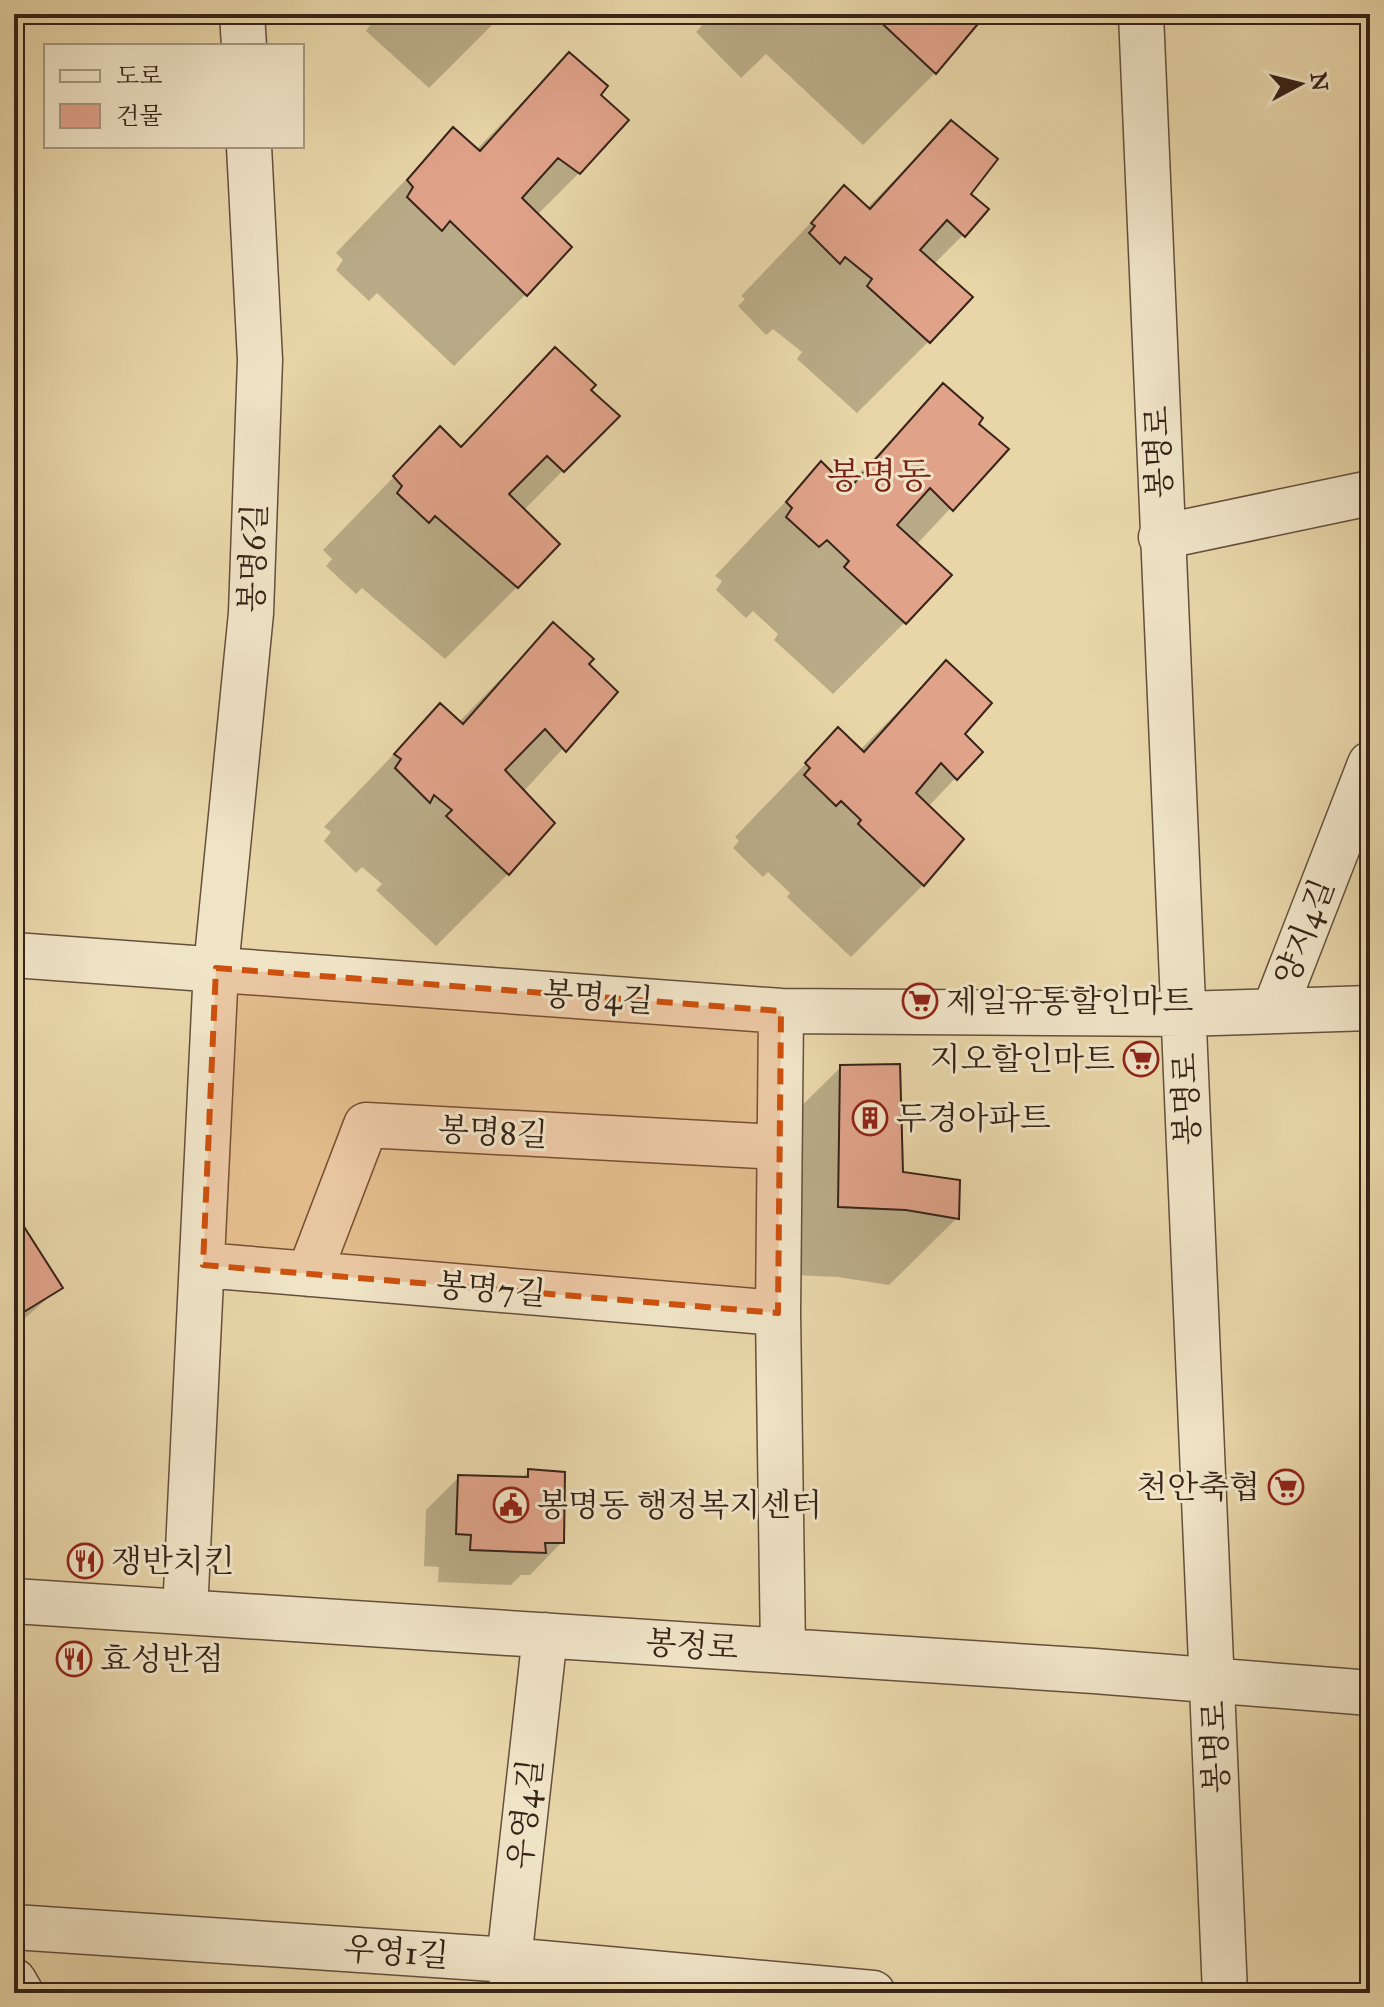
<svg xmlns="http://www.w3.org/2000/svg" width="1384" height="2007" font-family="'IM FELL Great Primer','Noto Serif KR',serif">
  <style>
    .shadow { fill: #0003 }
    .building { fill: #e0a38a; stroke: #372319; stroke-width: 2 }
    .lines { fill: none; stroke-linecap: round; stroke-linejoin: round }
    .minor-casing { stroke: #63503d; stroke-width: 47 }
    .minor { stroke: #f0e4c7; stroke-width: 44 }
    .marked { fill: #cd510e; fill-opacity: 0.2; stroke: #cd510e; stroke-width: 6; stroke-dasharray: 16 10; stroke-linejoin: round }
    .labels { text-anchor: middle; stroke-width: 6; stroke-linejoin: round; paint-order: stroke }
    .street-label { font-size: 32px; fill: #372319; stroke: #f0e4c7 }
    .poi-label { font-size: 32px; fill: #372319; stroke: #f0e4c7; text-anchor: start }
    .quarter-label { font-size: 36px; fill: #7a1f14; stroke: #f0e4c7 }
  </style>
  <rect width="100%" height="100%" fill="#e8d6a9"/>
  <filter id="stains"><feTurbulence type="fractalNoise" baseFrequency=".0025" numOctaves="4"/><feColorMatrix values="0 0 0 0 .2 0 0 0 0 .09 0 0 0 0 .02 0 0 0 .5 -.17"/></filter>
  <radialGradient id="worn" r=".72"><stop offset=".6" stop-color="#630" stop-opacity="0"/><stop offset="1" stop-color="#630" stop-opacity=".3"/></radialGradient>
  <path class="shadow" d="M360 14H503L429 88 366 31 371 24Z
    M712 14H961L935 73 863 145 766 54 741 78 696 32Z
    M569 54 598 95 579 173 537 215 526 294 454 366 377 293 369 301 336 270 343 260 336 253 453 130 476 150Z
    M951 122 969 194 963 235 933 265 929 341 857 413 797 359 802 352 773 329 766 335 738 306 745 299 741 296 844 188 867 208Z
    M555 350 617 416 523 511 517 587 445 659 362 588 356 594 326 566 332 559 323 550 440 429 459 448Z
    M943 386 977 425 1006 449 916 545 905 622 833 694 774 640 778 634 753 611 746 618 716 590 722 581 715 576 821 464 845 488Z
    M553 625 615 692 523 792 508 874 436 946 376 890 382 884 362 867 356 873 324 841 331 832 324 827 440 706 459 722Z
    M946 663 963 734 980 752 928 807 923 885 851 957 787 897 790 893 768 872 763 877 733 848 739 841 735 837 838 730 860 750Z
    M841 1067 901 1174 957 1218 889 1285 838 1277 771 1274 773 1134Z
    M14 1215 60 1287 14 1328Z
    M529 1471 562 1542 530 1575H521L511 1585 438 1582 439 1567 424 1566 426 1510 459 1477 521 1479Z"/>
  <path class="building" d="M872 14H964L977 25 936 74Z
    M569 52 608 86 601 95 629 120 580 174 558 158 522 198 572 247 527 296 450 221 442 231 407 197 413 187 407 180 453 127 480 151Z
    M951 120 998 159 971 194 989 209 965 237 947 220 920 250 973 297 930 343 867 286 872 279 845 257 840 264 809 233 815 226 811 223 844 185 870 209Z
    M555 347 596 385 591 390 620 416 564 472 547 456 509 494 560 544 518 588 435 516 429 523 397 493 402 486 393 476 440 426 461 447Z
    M943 383 983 418 979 424 1009 449 953 511 930 488 897 525 952 575 906 624 844 567 849 561 827 540 819 547 786 517 792 508 786 502 821 461 849 489Z
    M553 622 594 659 589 664 618 692 566 752 545 729 505 770 555 823 509 875 446 816 452 810 434 795 430 803 395 768 401 759 394 754 440 703 463 724Z
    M946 660 992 703 965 734 983 752 957 780 941 763 916 793 964 839 924 886 858 824 861 820 841 801 836 806 804 775 810 768 805 763 838 727 864 752Z
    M900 1064 903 1172 960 1180 959 1219 906 1210 838 1207 840 1065Z
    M14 1211 63 1288 14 1318Z
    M528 1469 565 1472 564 1543H545L546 1553 470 1550 471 1535 456 1534 458 1475 528 1477Z"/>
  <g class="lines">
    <g class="minor-casing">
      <path id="minor" d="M242 14 244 46
        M1141 14 1225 1993
        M1161 537 1370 493
        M14 955 781 1011 1183 1014 1370 1008
        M781 1011 778 1313 783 1651
        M1274 1011 1370 764
        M203 1265 778 1313
        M309 1274 366 1125 779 1147
        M14 1601 1094 1671 1370 1693
        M185 1612 216 968 251 613 260 360 249 146
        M14 1927 509 1960 873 1993
        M14 1981 21 1993
        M513 1993 509 1960 545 1635"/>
    </g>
    <use href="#minor" class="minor"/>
  </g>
  <path class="marked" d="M216 968 781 1011 778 1313 203 1265Z"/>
  <defs>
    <g id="supermarket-ring" transform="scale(1.8)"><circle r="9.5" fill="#f0e4c7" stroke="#8f2418" stroke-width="1.5"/><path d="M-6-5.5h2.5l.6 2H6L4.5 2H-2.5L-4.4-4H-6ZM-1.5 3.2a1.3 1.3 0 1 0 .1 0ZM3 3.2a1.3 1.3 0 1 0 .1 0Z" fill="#8f2418"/></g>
    <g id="building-ring" transform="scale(1.8)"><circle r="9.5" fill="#f0e4c7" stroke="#8f2418" stroke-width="1.5"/><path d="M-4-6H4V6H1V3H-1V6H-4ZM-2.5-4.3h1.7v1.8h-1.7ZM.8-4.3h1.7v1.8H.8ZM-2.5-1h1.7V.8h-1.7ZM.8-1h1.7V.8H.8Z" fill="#8f2418"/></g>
    <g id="civic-ring" transform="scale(1.8)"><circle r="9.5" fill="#f0e4c7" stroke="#8f2418" stroke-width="1.5"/><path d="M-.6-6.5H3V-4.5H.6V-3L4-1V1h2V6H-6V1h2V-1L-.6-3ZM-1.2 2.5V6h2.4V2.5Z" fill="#8f2418"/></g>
    <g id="restaurant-ring" transform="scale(1.8)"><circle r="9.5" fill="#f0e4c7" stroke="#8f2418" stroke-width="1.5"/><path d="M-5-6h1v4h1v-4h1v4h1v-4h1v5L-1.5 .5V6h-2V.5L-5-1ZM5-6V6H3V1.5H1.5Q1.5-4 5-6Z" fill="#8f2418"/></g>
  </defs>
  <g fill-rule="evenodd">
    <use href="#supermarket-ring" x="920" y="1001"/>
    <use href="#supermarket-ring" x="1141" y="1059"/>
    <use href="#building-ring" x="870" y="1118"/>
    <use href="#supermarket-ring" x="1286" y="1487"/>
    <use href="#civic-ring" x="511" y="1505"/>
    <use href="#restaurant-ring" x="85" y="1561"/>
    <use href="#restaurant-ring" x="74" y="1659"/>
  </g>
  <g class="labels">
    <g class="street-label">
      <text transform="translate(1158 452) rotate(-92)" y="11">봉명로</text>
      <text transform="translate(253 558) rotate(-88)" y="11">봉명6길</text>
      <text transform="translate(1304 932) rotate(-69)" y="11">양지4길</text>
      <text transform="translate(598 997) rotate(4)" y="11">봉명4길</text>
      <text transform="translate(1186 1099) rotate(-92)" y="11">봉명로</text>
      <text transform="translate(493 1132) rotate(3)" y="11">봉명8길</text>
      <text transform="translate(491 1289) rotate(5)" y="11">봉명7길</text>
      <text transform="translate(692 1645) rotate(4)" y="11">봉정로</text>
      <text transform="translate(1215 1747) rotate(-92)" y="11">봉명로</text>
      <text transform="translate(525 1814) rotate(-84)" y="11">우영4길</text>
      <text transform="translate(396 1952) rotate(4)" y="11">우영1길</text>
    </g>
    <g class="poi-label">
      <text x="946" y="1012">제일유통할인마트</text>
      <text x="1115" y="1070" text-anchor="end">지오할인마트</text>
      <text x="896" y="1129">두경아파트</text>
      <text x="1260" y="1498" text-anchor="end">천안축협</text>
      <text x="537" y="1516">봉명동 행정복지센터</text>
      <text x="111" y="1572">쟁반치킨</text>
      <text x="100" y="1670">효성반점</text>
    </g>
    <g class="quarter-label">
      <text x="879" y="488">봉명동</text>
    </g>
  </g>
  <rect width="1384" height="2007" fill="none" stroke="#e8d6a9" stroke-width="48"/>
  <rect x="16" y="16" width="1352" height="1975" fill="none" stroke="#372319" stroke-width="4"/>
  <rect x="24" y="24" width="1336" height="1959" fill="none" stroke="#372319" stroke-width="2"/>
  <rect x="44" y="44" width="260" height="104" fill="#f0e4c7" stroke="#a69781" stroke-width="2"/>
  <rect x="60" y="70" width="40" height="12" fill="#f0e4c7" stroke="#a69781" stroke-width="2"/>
  <text x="116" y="84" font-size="24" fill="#372319">도로</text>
  <rect x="60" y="104" width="40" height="24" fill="#e0a38a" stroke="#a69781" stroke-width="2"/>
  <text x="116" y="124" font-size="24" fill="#372319">건물</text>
  <g transform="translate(1300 84) rotate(83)" stroke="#f0e4c7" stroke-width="6" paint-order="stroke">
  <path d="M0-6L14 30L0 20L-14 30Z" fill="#372319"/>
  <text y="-12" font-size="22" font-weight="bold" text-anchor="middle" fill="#372319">N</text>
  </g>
  <rect width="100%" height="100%" filter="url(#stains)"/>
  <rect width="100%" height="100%" fill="url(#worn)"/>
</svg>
